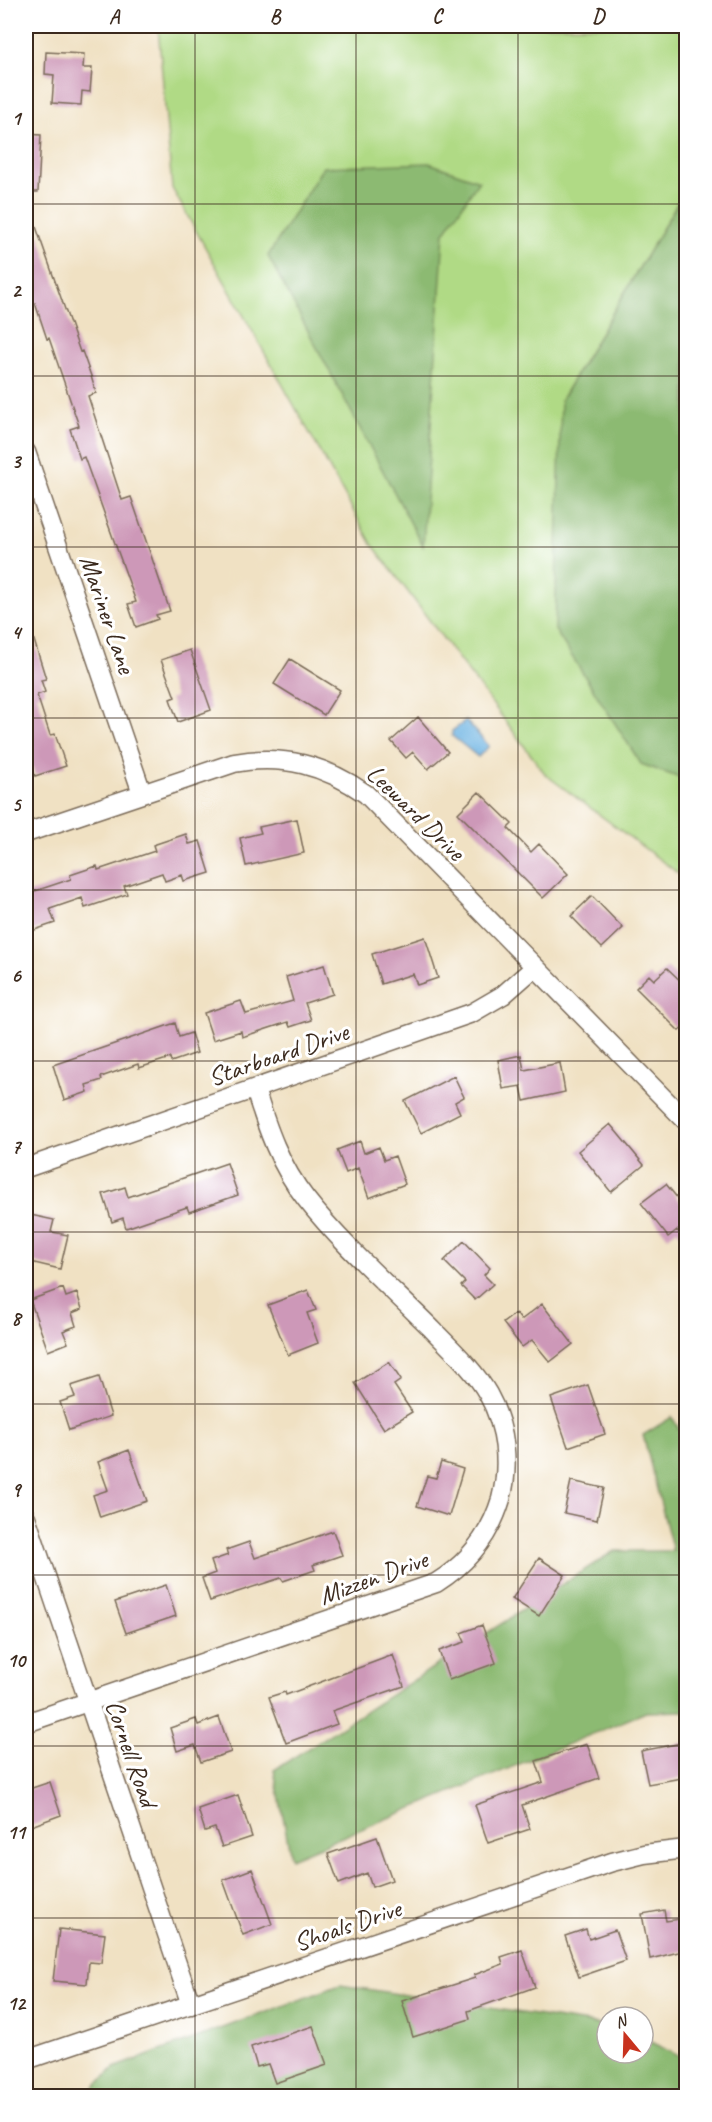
<svg xmlns="http://www.w3.org/2000/svg" width="712" height="2122" font-family="Caveat,sans-serif">
  <style>
    .green { fill: #b0da85; stroke: #768252; stroke-width: 1.5 }
    .forest { fill: #8cba72; stroke: #647248; stroke-width: 1.5 }
    .water { fill: #6bb2e2; stroke: #536e80; stroke-width: 1.5 }
    .building { fill: #cd98b8 }
    .lines { fill: none; stroke-linecap: round; stroke-linejoin: round }
    .street-casing { stroke: #7a6a58; stroke-width: 21 }
    .street { stroke: #fff; stroke-width: 18 }
    .grid { fill: none; stroke: #3b2a1e; stroke-width: 1.5; stroke-opacity: 0.55 }
    .labels { text-anchor: middle; stroke-width: 6; stroke-linejoin: round; paint-order: stroke }
    .street-label { font-size: 26px; fill: #3b2a1e; stroke: #fff }
    .neatline { fill: none; stroke: #3b2a1e; stroke-width: 2 }
    .grid-label { font-size: 20px; text-anchor: middle; font-weight: bold; fill: #3b2a1e }
  </style>
  <rect width="100%" height="100%" fill="#fff"/>
  <filter id="ink" filterUnits="userSpaceOnUse"><feTurbulence type="fractalNoise" baseFrequency=".0167" numOctaves="2"/><feDisplacementMap in="SourceGraphic" scale="12" xChannelSelector="R" yChannelSelector="G"/><feConvolveMatrix kernelMatrix="1 2 1 2 8 2 1 2 1" color-interpolation-filters="sRGB"/></filter>
  <filter id="wash" filterUnits="userSpaceOnUse"><feTurbulence type="fractalNoise" baseFrequency=".008" numOctaves="4" result="noise"/><feDisplacementMap in="SourceGraphic" scale="24" xChannelSelector="R" yChannelSelector="G"/><feGaussianBlur stdDeviation="1.35" result="paint"/><feColorMatrix in="noise" values="0 0 0 0 0 0 0 0 0 0 0 0 0 0 0 0 0 1.4 0 .05"/><feComposite in="paint" operator="in"/></filter>
  <g filter="url(#wash)">
    <rect width="100%" height="100%" fill="#f0e1c3"/>
    <path class="green" d="M158 26H686V189L561 400 641 764 686 780V879L546 775 372 544 172 188Z"/>
    <path class="forest" d="M429 163 479 181 444 233 423 546 268 256 323 167Z
      M686 189V780L641 764 555 630 561 400Z
      M672 1417 686 1441V1711L646 1712 291 1858 274 1770 614 1551H673L643 1435Z
      M340 1985 607 2026V2053H643V2038L686 2060V2096H86L114 2068Z"/>
    <path class="water" d="M466 721 489 746 478 757 452 736V731Z"/>
    <g id="blocks">
      <path class="building" d="M46 52 84 54 83 68H92L90 92 82 91 81 105 52 103 54 75 45 74Z
        M26 134 41 135 38 192H26Z
        M26 204H28L80 352 82 351 91 376 96 393 88 396 122 500 131 497 170 611 156 615 158 619 136 627 128 604 136 602 84 457 80 459 70 429 79 426 49 338 47 339 35 303 29 305 26 295Z
        M26 624H29L46 679 41 680 45 692 37 695 50 735 55 734 66 766 35 776 26 749Z
        M190 650 211 710 178 722 170 699 175 697 161 660Z
        M290 659 340 690 324 715 274 684Z
        M418 717 448 752 428 769 413 752 406 758 391 741Z
        M479 792 512 824 508 828 531 852 539 844 568 874 543 898 458 813Z
        M297 819 304 853 246 866 240 838 261 833 259 827Z
        M186 834 189 844 200 841 210 873 184 881 182 875 165 881 162 873 124 886 127 894 85 908 82 898 50 909 55 923 26 933V894L71 879 70 875 97 866 98 870 155 851 153 845Z
        M592 896 623 928 602 948 571 916Z
        M425 937 438 978 417 985 413 974 381 984 372 954Z
        M324 965 333 994 305 1003 311 1020 290 1027 288 1022 242 1037 241 1031 213 1040 204 1013 241 1001 246 1014 293 1001 286 977Z
        M667 968 687 987V1024L679 1031 636 988 649 975 654 980Z
        M175 1023 179 1037 191 1033 197 1053 171 1062 170 1058 139 1068 138 1064 101 1077 102 1080 86 1085 88 1092 64 1100 53 1065Z
        M521 1055 524 1070 560 1063 565 1092 524 1101 521 1086 503 1089 498 1060Z
        M454 1076 464 1097 455 1102 460 1113 421 1133 405 1101Z
        M610 1124 644 1165 611 1192 578 1151Z
        M360 1141 364 1153 379 1147 384 1160 395 1156 405 1184 369 1198 358 1168 346 1173 337 1150Z
        M227 1163 238 1195 189 1212 187 1207 126 1228 123 1218 112 1222 103 1194 125 1187 128 1197Z
        M666 1184 687 1210V1243L677 1230 668 1237 641 1203Z
        M26 1214 54 1220 51 1232 68 1235 60 1269 26 1261Z
        M464 1241 490 1268 484 1275 493 1284 475 1300 461 1286 465 1282 444 1261Z
        M63 1288 66 1297 77 1293 82 1309 72 1313 76 1326 63 1331 68 1343 48 1351 30 1300Z
        M308 1290 316 1310 307 1313 318 1343 288 1355 268 1305Z
        M542 1304 573 1344 550 1362 532 1340 522 1347 503 1323 516 1313 521 1320Z
        M389 1362 401 1380 394 1385 412 1412 384 1429 355 1383Z
        M99 1377 111 1416 69 1430 60 1402 75 1397 71 1386Z
        M588 1385 605 1434 568 1447 551 1398Z
        M129 1450 147 1501 100 1517 93 1495 108 1490 98 1462Z
        M441 1462 463 1469 449 1516 417 1506 427 1476 436 1478Z
        M571 1481 604 1488 597 1520 564 1513Z
        M333 1531 342 1555 313 1565 315 1570 283 1581 281 1578 210 1601 202 1578 215 1573 211 1561 228 1555 226 1550 249 1542 255 1558Z
        M539 1558 565 1575 539 1616 512 1599Z
        M166 1585 176 1616 126 1633 115 1602Z
        M482 1625 496 1663 449 1680 439 1651 465 1642 461 1633Z
        M393 1655 404 1686 332 1711 337 1724 286 1743 269 1697 285 1692 286 1695Z
        M219 1717 231 1752 201 1762 195 1745 177 1751 170 1728 196 1719 198 1725Z
        M687 1742V1777L648 1784 641 1751Z
        M587 1744 599 1778 522 1805 530 1829 488 1843 475 1805 543 1782 536 1761Z
        M50 1782 61 1815 26 1828V1790Z
        M238 1795 252 1837 222 1847 215 1828 205 1831 198 1809Z
        M377 1837 392 1880 372 1887 367 1873 339 1884 328 1854Z
        M252 1869 272 1924 243 1935 223 1880Z
        M664 1910 666 1921 687 1918V1950L650 1959 642 1914Z
        M59 1929 105 1934 101 1963 89 1962 87 1984 53 1981Z
        M586 1929 589 1939 615 1930 626 1961 579 1977 565 1936Z
        M522 1950 535 1987 468 2011 470 2019 413 2037 402 2001 475 1978 474 1975 503 1964 501 1957Z
        M313 2026 327 2065 275 2083 268 2064 257 2067 251 2047Z"/>
    </g>
  </g>
  <g filter="url(#ink)">
    <use href="#blocks" fill-opacity="0" stroke="#7a6a58" stroke-width="1.5"/>
    <g class="lines">
      <g class="street-casing">
        <path id="street" d="M26 452 142 793
          M26 833 234 763C283 754 325 765 366 794L686 1121
          M26 1168 472 1013 503 995 535 967
          M26 1517 191 2005
          M26 1723 436 1583C468 1563 490 1536 501 1499 510 1465 506 1426 488 1394 474 1369 451 1349 432 1329 390 1287 343 1246 306 1199 280 1166 267 1128 255 1089
          M26 2060 612 1862 644 1854 686 1849"/>
      </g>
      <use href="#street" class="street"/>
    </g>
  </g>
  <path class="grid" d="M195 26V2096M356 26V2096M518 26V2096M26 204H686M26 376H686M26 547H686M26 718H686M26 890H686M26 1061H686M26 1232H686M26 1404H686M26 1575H686M26 1746H686M26 1918H686"/>
  <g class="labels">
    <g class="street-label">
      <text transform="translate(108 614) rotate(71)" y="9">Mariner Lane</text>
      <text transform="translate(416 812) rotate(44)" y="9">Leeward Drive</text>
      <text transform="translate(278 1054) rotate(-19)" y="9">Starboard Drive</text>
      <text transform="translate(373 1577) rotate(-20)" y="9">Mizzen Drive</text>
      <text transform="translate(132 1753) rotate(71)" y="9">Cornell Road</text>
      <text transform="translate(347 1925) rotate(-19)" y="9">Shoals Drive</text>
    </g>
  </g>
  <rect width="712" height="2122" fill="none" stroke="#fff" stroke-width="66"/>
  <g transform="translate(625 2035) rotate(341)"><circle r="28" fill="#ffffff" stroke="#b1aaa5" stroke-width="1.5"/>
  <path d="M0-4.5L10 22L0 15L-10 22Z" fill="#c8321e"/>
  <text y="-9" font-size="16" font-weight="bold" text-anchor="middle" fill="#3b2a1e">N</text>
  </g>
  <rect x="33" y="33" width="646" height="2056" class="neatline"/>
  <g class="grid-label">
    <text x="114" y="23">A</text>
    <text x="275" y="23">B</text>
    <text x="437" y="23">C</text>
    <text x="598" y="23">D</text>
    <text x="16" y="125">1</text>
    <text x="16" y="297">2</text>
    <text x="16" y="468">3</text>
    <text x="16" y="639">4</text>
    <text x="16" y="811">5</text>
    <text x="16" y="982">6</text>
    <text x="16" y="1153">7</text>
    <text x="16" y="1325">8</text>
    <text x="16" y="1496">9</text>
    <text x="16" y="1667">10</text>
    <text x="16" y="1839">11</text>
    <text x="16" y="2010">12</text>
  </g>
</svg>
